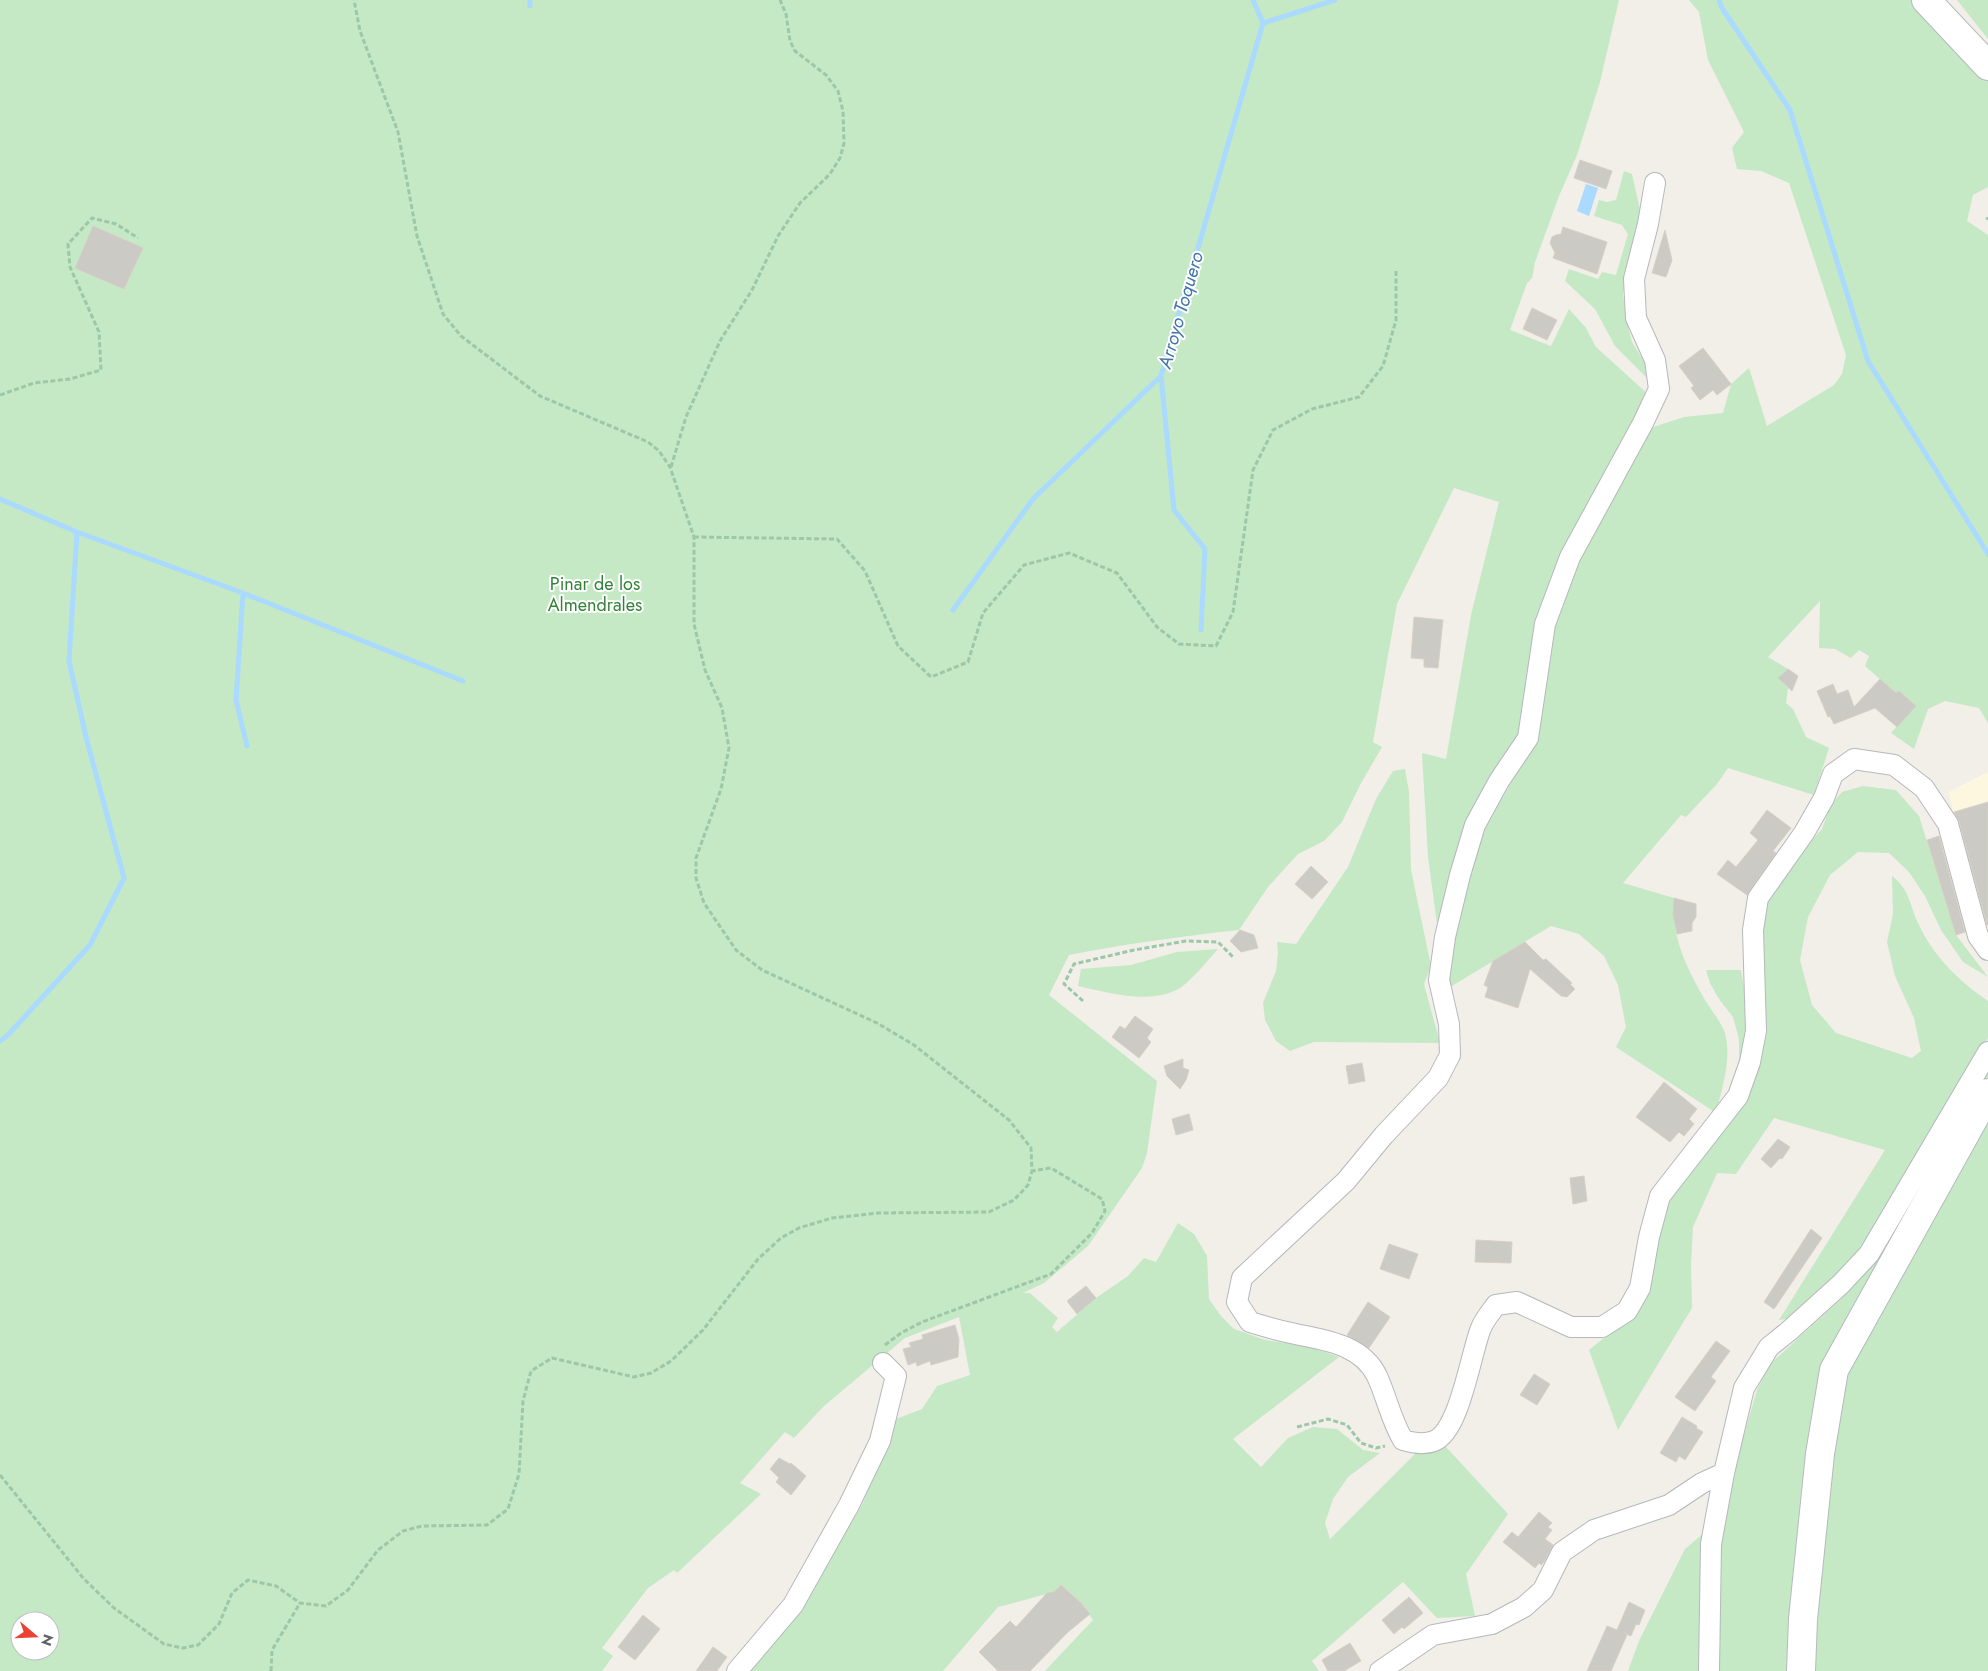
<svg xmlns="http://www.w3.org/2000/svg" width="1988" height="1671" font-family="Jost,sans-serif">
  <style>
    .commercial { fill: #fef7e0 }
    .green { fill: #c5e8c5; fill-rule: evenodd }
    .water { fill: #aadaff }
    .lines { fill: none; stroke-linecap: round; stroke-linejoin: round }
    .stream { stroke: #aadaff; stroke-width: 5 }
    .building { fill: #cccac5; stroke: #d6d1c6 }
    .street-casing { stroke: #b5b8bc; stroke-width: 22 }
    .secondary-casing { stroke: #b6babf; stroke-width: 30 }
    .path { stroke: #9cc7a9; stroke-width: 3; stroke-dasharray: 5 2.5; stroke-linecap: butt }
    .street { stroke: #fff; stroke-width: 20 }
    .secondary { stroke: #fff; stroke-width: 28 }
    .labels { text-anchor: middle; stroke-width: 4; stroke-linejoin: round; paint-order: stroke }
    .park-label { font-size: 18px; fill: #348238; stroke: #fff }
    .water-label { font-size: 19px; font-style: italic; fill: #4174aa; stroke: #fff }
  </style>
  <rect width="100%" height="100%" fill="#f1efe8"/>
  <path class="commercial" d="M1988 772V939L1953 813 1949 792Z"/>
  <path class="green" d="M0 0H1619L1600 82 1577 155 1559 196 1535 262 1532 278 1527 283 1510 330 1551 346 1569 309 1586 328 1596 347 1650 396 1563 556 1520 737 1438 931 1428 857 1422 753 1446 759 1471 615 1499 502 1454 488 1397 604 1373 742 1382 747 1360 785 1342 822 1324 841 1298 854 1268 887 1239 930C1182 936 1126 944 1069 955L1049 995 1157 1081 1147 1153 1142 1168 1088 1246 1044 1283 1023 1293H1030L1058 1318 1052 1327 1057 1332 1096 1298 1128 1276 1144 1258 1156 1262 1178 1223 1194 1234 1207 1256 1209 1299 1221 1316 1234 1329 1265 1340 1307 1346 1339 1357 1233 1439 1261 1467 1288 1438 1313 1427 1337 1429 1363 1450 1380 1453 1348 1477 1333 1499 1325 1523 1330 1539 1418 1451 1434 1452 1446 1447 1508 1514 1466 1574 1475 1616 1437 1618 1403 1582 1312 1661 1319 1671H1045L1093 1620 1081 1603 1061 1585 1054 1592 998 1607 943 1671H745L826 1565 863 1503 896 1419 922 1409 937 1386 970 1375 959 1317 905 1338 824 1406 794 1438 785 1432 740 1483 761 1494 677 1573 674 1570 648 1588 602 1648 613 1656 602 1671H0ZM20 1621H50V1651H20Z
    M1689 0H1912L1928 19 1988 80V187L1973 195 1967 221 1988 235V723L1979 708 1945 701 1928 709 1914 749 1891 733 1915 705 1899 691 1896 693 1865 666 1869 656 1859 650 1851 658 1835 649 1819 648 1820 601 1768 657 1788 669 1779 678 1788 688 1786 703 1793 709 1806 737 1829 748 1814 795 1728 768 1717 784 1686 817 1681 815 1623 883 1674 898C1670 934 1687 969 1705 1000 1711 1010 1721 1022 1725 1033 1732 1059 1722 1088 1716 1113L1616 1047 1626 1027 1618 985 1604 956 1579 934 1551 926 1447 989 1457 929 1472 860 1487 825 1537 737 1556 622 1579 556 1647 429 1684 417 1723 413 1731 384 1749 368 1767 426 1834 385 1842 374 1846 355 1789 183 1761 171 1737 169 1732 148 1744 132 1708 60 1699 12Z
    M1957 0H1988V39Z
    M1624 171 1632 174 1640 210 1623 294 1627 323 1632 342 1645 363 1646 377 1615 346 1595 309 1565 281 1569 269 1598 279 1602 272 1616 275 1628 234 1622 225 1594 216 1599 200 1607 202 1616 200Z
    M1405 769 1409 792 1411 870 1431 966 1424 984 1440 1043 1314 1042 1290 1051 1276 1041 1265 1020 1263 1003 1276 971 1278 953 1277 942 1296 944 1348 867 1376 799 1393 771Z
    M1863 786 1896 790 1919 816 1956 935 1988 977 1963 962 1941 930 1925 896 1909 872 1889 853 1858 852 1830 875 1808 917 1800 960 1812 1005 1836 1033 1912 1058 1921 1051 1914 1018 1895 976 1887 942 1893 914 1892 876C1911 891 1909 905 1919 925 1934 957 1960 982 1988 1001V1038L1872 1235 1827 1288 1786 1319 1779 1320 1885 1150 1774 1118 1736 1174 1717 1173 1693 1227 1691 1264 1692 1308 1618 1430 1589 1350 1641 1308 1659 1217 1674 1187 1753 1074 1757 944 1765 903 1797 856 1822 829 1831 804 1842 792Z
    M1218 949C1209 959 1191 981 1180 988 1152 1005 1109 993 1078 986L1081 969 1131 965 1177 952Z
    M1706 970H1741L1746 1000 1748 1043 1739 1068V1039L1733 1017 1719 999 1710 983Z
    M1988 1065V1671H1628L1639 1641 1685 1549 1719 1520 1757 1390 1769 1365 1841 1299 1877 1254Z"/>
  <path class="water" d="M1586 184 1598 188 1589 216 1577 211Z"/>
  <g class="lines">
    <path class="stream" d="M530 0V6
      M1719 0 1722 8 1790 110 1868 361 1988 554
      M1263 23 1335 0
      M1161 376 1174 510 1205 549 1201 630
      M0 499 77 532 243 593 463 681
      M243 593 236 700 247 746
      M953 610 1033 499 1161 376 1263 23 1253 0
      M0 1041 8 1035 90 945 124 878 86 737 69 661 77 532"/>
  </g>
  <path class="building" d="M1580 160 1612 171 1606 189 1574 178Z
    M93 226 143 248 124 289 75 268Z
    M1563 227 1607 242 1597 274 1553 258 1555 253 1550 243 1552 237 1556 235 1561 234Z
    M1665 230 1672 260 1666 277 1652 273Z
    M1532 308 1557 320 1547 340 1523 329Z
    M1703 348 1731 384 1717 395 1713 390 1700 400 1691 388 1694 386 1679 366Z
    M1414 617 1443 620 1438 668 1424 667V659L1411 658Z
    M1788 669 1798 676 1792 691 1778 678Z
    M1880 679 1896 693 1899 691 1916 706 1897 727 1875 708 1834 724 1830 716 1828 717 1817 691 1833 684 1837 694 1848 690 1854 707Z
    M1988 802V925H1987L1959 821 1954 812Z
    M1767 810 1791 828 1773 851 1776 853 1747 895 1717 874 1728 860 1736 867 1758 840 1750 833Z
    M1939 836 1965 932 1956 935 1927 840Z
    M1311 866 1328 882 1312 899 1295 884Z
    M1674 898 1696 904V917L1692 923V931L1677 934 1673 915Z
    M1240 930 1254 935 1258 948 1241 952 1230 941Z
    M1525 942 1543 960 1546 959 1572 983 1570 984 1575 989 1567 997 1561 996 1530 969 1518 1008 1485 997 1488 987 1484 985 1493 961Z
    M1135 1016 1153 1029 1147 1038 1151 1042 1139 1058 1112 1037 1120 1026 1125 1029Z
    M1183 1059V1068L1189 1070 1186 1080 1180 1089 1167 1076 1164 1066Z
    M1362 1063 1365 1081 1349 1084 1346 1066Z
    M1664 1082 1697 1109 1689 1119 1694 1124 1684 1136 1679 1132 1670 1142 1636 1117Z
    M1189 1114 1193 1130 1176 1135 1172 1119Z
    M1778 1139 1790 1147 1782 1159 1780 1158 1771 1168 1761 1159Z
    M1584 1176 1587 1201 1573 1204 1570 1178Z
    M1811 1229 1822 1238 1774 1309 1764 1302Z
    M1476 1240 1512 1242 1511 1263 1475 1262Z
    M1389 1244 1418 1254 1409 1279 1380 1269Z
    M1086 1286 1096 1298 1077 1314 1067 1301Z
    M1368 1302 1390 1317 1369 1348 1347 1335Z
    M955 1325 959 1339 958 1357 931 1365 930 1361 917 1366 916 1362 908 1365 903 1349 911 1347 909 1343 923 1339 922 1335Z
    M1716 1341 1730 1351 1711 1377 1716 1381 1695 1411 1675 1397Z
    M1534 1374 1550 1384 1537 1405 1520 1395Z
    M1682 1417 1697 1426 1696 1428 1703 1432 1685 1460 1679 1456 1676 1462 1660 1453Z
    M779 1458 790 1464 791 1463 806 1476 791 1495 776 1482 779 1478 770 1469Z
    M1539 1512 1552 1523 1548 1527 1552 1530 1545 1539 1553 1545 1544 1562 1541 1565 1539 1563 1535 1568 1503 1542 1512 1532 1518 1537Z
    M1061 1585 1081 1603 1090 1614 1068 1632 1030 1671H998L979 1652 1010 1621 1016 1627 1047 1593 1054 1592Z
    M1409 1597 1423 1613 1404 1629 1402 1627 1394 1634 1382 1620Z
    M1629 1602 1645 1610 1639 1625 1636 1624 1631 1636 1624 1633 1627 1635 1611 1671H1587L1607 1626 1617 1630Z
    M643 1615 660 1629 635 1660 618 1647Z
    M1350 1643 1361 1661 1344 1671H1328L1322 1660Z
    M713 1647 727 1657 717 1671H696Z"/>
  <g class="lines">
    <g class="street-casing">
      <path id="street" d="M1655 183 1648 224 1634 279 1636 318 1655 360 1659 389 1643 423 1570 557 1545 624 1528 738 1499 781 1475 825 1460 875 1445 937 1439 980 1449 1024 1450 1055 1438 1078 1384 1135 1346 1181 1242 1278 1237 1302 1250 1322C1263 1326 1277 1330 1291 1333 1322 1340 1361 1343 1377 1376 1387 1398 1391 1420 1403 1440 1413 1443 1424 1445 1434 1441 1460 1431 1471 1352 1481 1328 1484 1320 1491 1312 1496 1305L1517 1302 1571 1327H1602L1627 1311 1640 1288 1649 1237 1660 1196 1738 1096 1750 1062 1756 1031 1753 930 1758 898 1804 833 1824 798 1833 774 1854 759 1894 765 1924 788 1948 824 1978 936 1988 950
        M737 1671 793 1605 849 1505 880 1441 896 1376 883 1363
        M1380 1671 1433 1635 1492 1624 1524 1607 1543 1590 1562 1552 1594 1530 1669 1505 1702 1483 1724 1473
        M1709 1671 1711 1544 1724 1473 1744 1388 1769 1347 1789 1331 1841 1284 1869 1254 1988 1052"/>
    </g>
    <g class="secondary-casing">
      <path id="secondary" d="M1926 0 1988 66
        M1801 1671 1803 1619 1820 1454 1834 1370 1988 1093"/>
    </g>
    <path class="path" d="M1986 219 1988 218
      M0 395 34 383 70 379 101 370 99 332 70 267 68 244 92 218 116 224 138 238
      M671 467 686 417 720 341 752 290 778 236 800 203 830 174 840 158 844 143 843 111 838 91 826 75 795 51 790 41 786 14 780 0
      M694 537 837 539 865 571 898 646 931 677 968 662 983 613 1024 565 1069 553 1117 573 1157 627 1179 644 1216 646 1233 612 1253 470 1273 430 1312 409 1359 397 1383 366 1396 320V270
      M1083 1001 1064 984 1074 964 1134 950 1186 941 1218 942 1234 958
      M885 1345 901 1333 922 1322 1051 1274 1092 1233 1105 1211 1102 1199 1051 1168 1032 1171
      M1297 1427 1328 1419 1347 1425 1361 1443 1376 1448 1385 1446
      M0 1475 84 1579 114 1608 164 1644 183 1648 198 1645 219 1624 232 1593 248 1580 276 1586 300 1603 326 1606 348 1590 378 1550 403 1531 422 1526 487 1525 508 1509 519 1474 523 1401 531 1371 552 1358 634 1377 651 1373 671 1361 703 1330 758 1259 781 1238 799 1228 832 1218 879 1213 989 1212 1014 1200 1028 1185 1032 1171 1031 1148 1009 1120 914 1045 877 1023 762 970 736 950 704 903 696 878V858L721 789 729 748 722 708 705 670 694 624V537L670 467 659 451 648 442 540 396 461 336 443 314 417 236 398 132 360 31 354 0
      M271 1671 272 1650 300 1603"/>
    <use href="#street" class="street"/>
    <use href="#secondary" class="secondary"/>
  </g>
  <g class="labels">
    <g class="park-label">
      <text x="595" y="590">Pinar de los<tspan x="595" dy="21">Almendrales</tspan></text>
    </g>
    <g class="water-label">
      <text transform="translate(1180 310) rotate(-74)" y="7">Arroyo Toquero</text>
    </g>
  </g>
  <g transform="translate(35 1636) rotate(109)"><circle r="24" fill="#ffffff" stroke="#bfc1c3"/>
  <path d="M0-4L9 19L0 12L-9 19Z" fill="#ea4335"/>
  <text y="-8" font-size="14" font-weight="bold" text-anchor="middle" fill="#5f6368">N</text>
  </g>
</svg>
